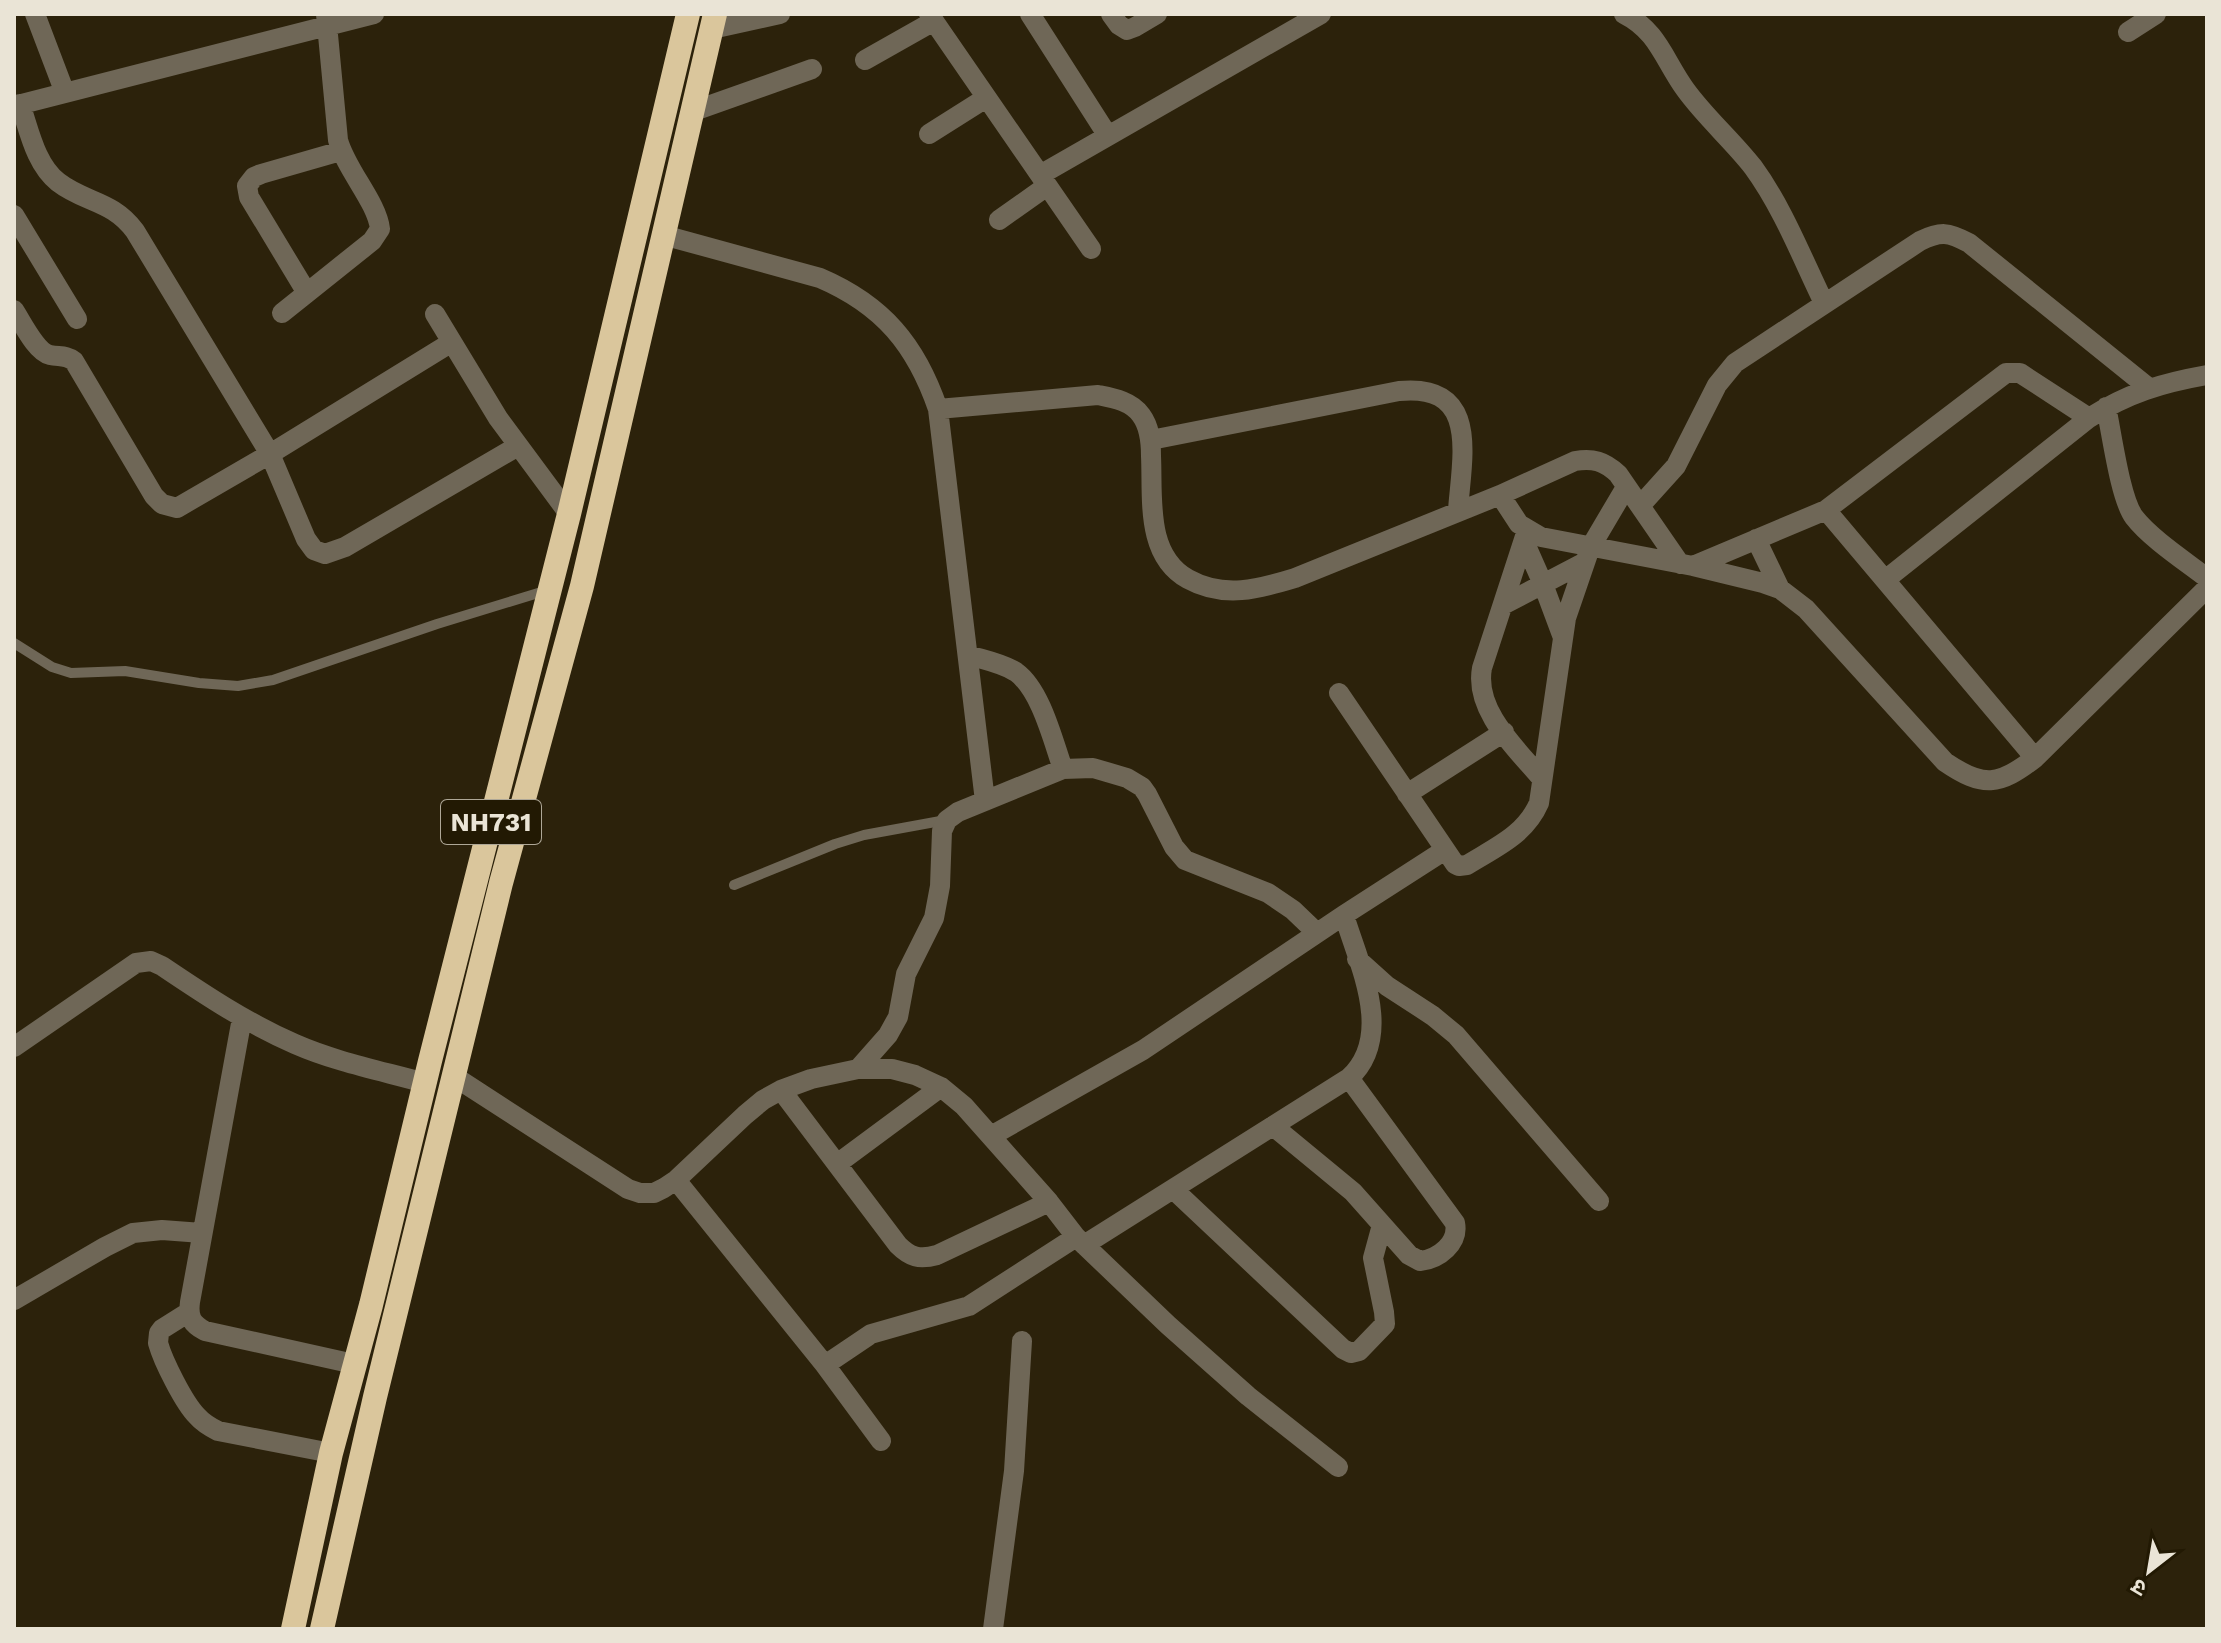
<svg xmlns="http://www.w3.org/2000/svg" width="2221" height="1643" font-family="'Work Sans','Noto Sans Devanagari',sans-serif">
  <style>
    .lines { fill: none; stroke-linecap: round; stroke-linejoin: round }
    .lane { stroke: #6f6757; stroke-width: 10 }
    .street { stroke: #6f6757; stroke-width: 20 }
    .highway { stroke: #dac69c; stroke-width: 24 }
    .labels { text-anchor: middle; stroke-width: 7; stroke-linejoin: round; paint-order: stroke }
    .shield { fill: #221903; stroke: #aea797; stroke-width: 2 }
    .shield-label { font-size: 26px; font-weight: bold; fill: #eae4d6 }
  </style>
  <rect width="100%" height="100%" fill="#2c220b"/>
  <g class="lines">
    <path class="lane" d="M14 643 52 667 71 673 125 671 199 683 238 686 273 680 437 624 548 590
      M734 885 835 844 864 835 946 820"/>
    <path class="street" d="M35 14 65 93
      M929 14 1091 249
      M1030 14 1108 136
      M1111 14 1119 25 1127 30 1135 27 1157 14
      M1624 14C1658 31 1664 60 1685 89 1705 117 1732 140 1753 167 1783 208 1802 258 1824 303
      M712 29 780 14
      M2128 32 2156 14
      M865 60 934 21
      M20 104C29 129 35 164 58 182 85 203 112 200 135 231L270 454 306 539 314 550 325 554 345 547 518 446
      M14 106 374 14
      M691 112 812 69
      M929 134 986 98
      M1040 175 1321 14
      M14 215 77 319
      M999 220 1047 186
      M663 235 820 278C883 305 916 345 938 409L985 801
      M307 293 249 197 247 186 254 177 261 174 341 151
      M14 310C22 322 36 352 50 355 60 357 66 355 74 361L154 496 162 504 177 508 270 454 452 342
      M282 313 372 241 380 229C377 202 346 170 338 140L326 14
      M435 314 498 418 569 514
      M2106 407C2112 434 2120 498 2134 517 2150 538 2185 561 2207 578
      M938 409 1098 395C1113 398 1131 401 1141 415 1150 427 1151 442 1151 456 1153 498 1145 555 1188 579 1224 599 1259 589 1295 578L1500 495 1575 461C1593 458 1604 461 1618 474L1680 564
      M1151 440 1399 391C1480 383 1462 456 1458 510
      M1500 495 1519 524 1541 537 1693 566 1763 583 1780 589 1806 609 1945 762C1983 788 1999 786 2035 758L2207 588
      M1640 506 1676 466 1717 385 1735 363 1920 241C1941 231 1948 232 1969 243L2149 388
      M1826 510 2035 758
      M1527 530 1482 668C1474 711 1517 749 1542 779
      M1756 539 1780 589
      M1524 541 1543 584 1562 635
      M1693 566 1826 510 2006 373H2020L2089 418
      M1885 580 2089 418C2128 393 2162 383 2207 375
      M1503 605 1585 562
      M968 655C984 660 1002 663 1016 672 1041 690 1053 741 1063 769
      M1339 693 1455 864 1459 866 1467 865C1496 847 1525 835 1539 803L1566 618 1590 548 1626 487
      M1407 794 1504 732
      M1357 959 1387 986 1433 1016 1456 1035 1599 1201
      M242 1018 190 1302C188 1318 192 1324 205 1331L354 1364
      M14 1047 136 963 151 961 162 966C205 995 247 1023 295 1044 336 1062 382 1071 425 1083
      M858 1069 888 1035 898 1017 906 974 934 918 940 886 942 831 947 820 958 812 1063 769 1093 768 1127 778 1142 787 1147 794 1174 847 1185 860 1268 893 1293 910 1317 933
      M455 1077 628 1189 640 1193H654L664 1188 676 1180 745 1115 763 1100 781 1090 811 1079 858 1069H892L915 1075 941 1087 964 1106 1049 1202 1076 1237 1168 1325 1248 1396 1338 1467
      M781 1090 898 1245C910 1257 919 1260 937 1255L1049 1202
      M1273 1126 1353 1192 1409 1255 1420 1261C1439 1259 1459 1243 1455 1223L1349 1078
      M991 1136 1143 1050 1344 915 1445 850
      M837 1164 941 1087
      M676 1180 825 1365 881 1441
      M1173 1189 1343 1349 1351 1353 1359 1351 1385 1324 1384 1312 1373 1258 1382 1225
      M1084 1245 1349 1078C1395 1036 1359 965 1344 915
      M14 1300 105 1247 133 1233 162 1230 202 1233
      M189 1312 162 1329 159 1333 158 1343C163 1361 184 1403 197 1416 203 1423 210 1427 218 1431L331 1453
      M825 1365 871 1334 969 1306 1076 1237
      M993 1629 1014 1471 1022 1341"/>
    <path class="highway" d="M293 1629 331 1453 371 1305 430 1061 569 514 688 14
      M322 1629 375 1397 501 883 582 586 715 14"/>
  </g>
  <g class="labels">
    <rect class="shield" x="441" y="800" width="100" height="44" rx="6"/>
    <g class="shield-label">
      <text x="491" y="831">NH731</text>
    </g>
  </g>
  <rect width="2221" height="1643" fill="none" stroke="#eae4d6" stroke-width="32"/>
  <g transform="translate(2149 1571) rotate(211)" stroke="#221903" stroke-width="6" paint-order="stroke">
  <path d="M0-6L14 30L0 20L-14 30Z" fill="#eae4d6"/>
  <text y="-12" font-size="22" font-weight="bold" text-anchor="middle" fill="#eae4d6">उ</text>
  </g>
</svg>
